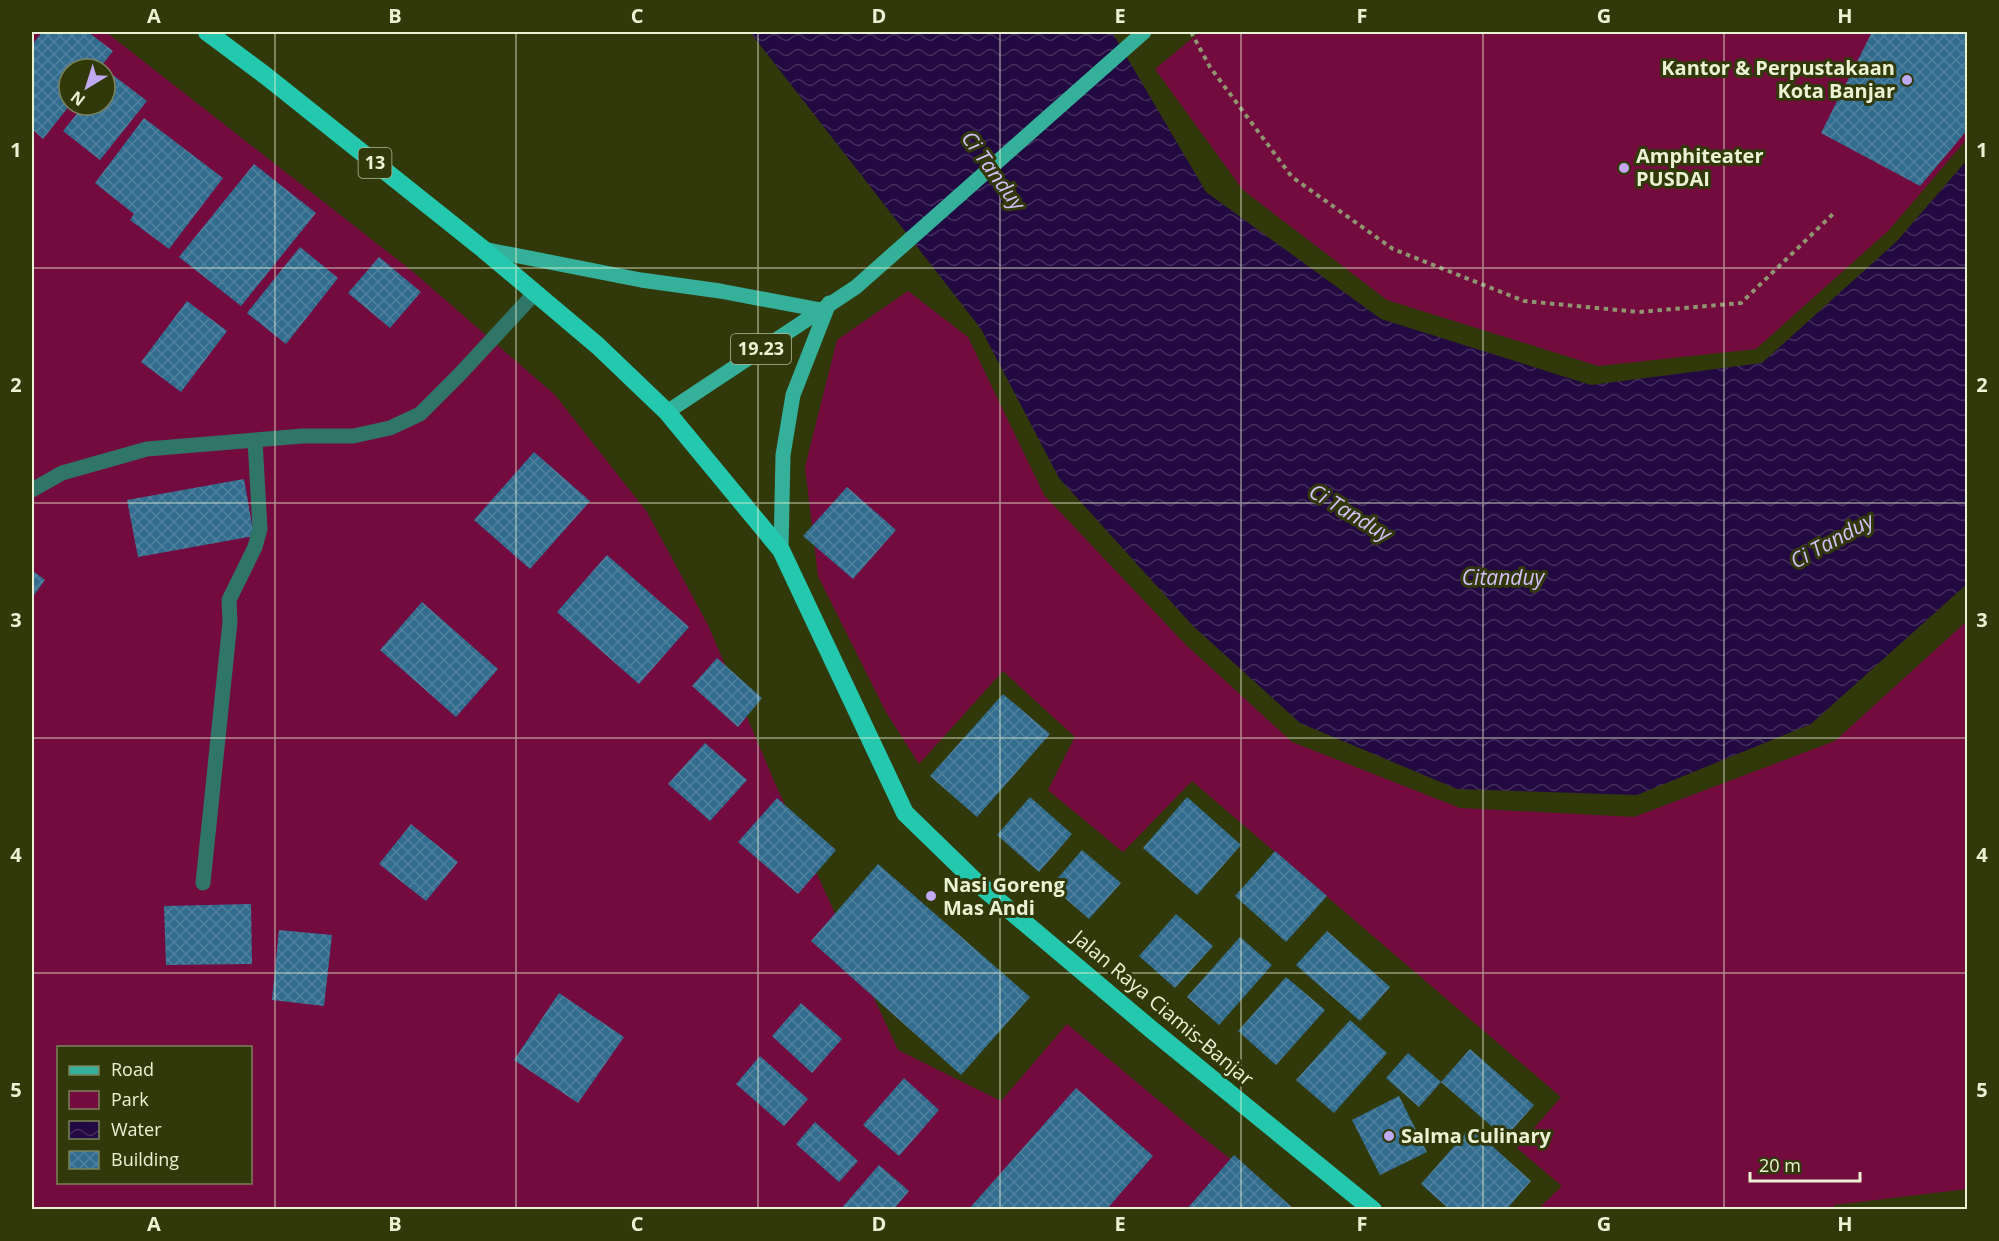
<svg xmlns="http://www.w3.org/2000/svg" width="1999" height="1241" font-family="'Open Sans',sans-serif">
  <style>
    .green { fill: #740b3e; fill-rule: evenodd }
    .water { fill: url(#water-waves) }
    .building { fill: url(#building-cross-hatch) }
    .lines { fill: none; stroke-linecap: round; stroke-linejoin: round }
    .path { stroke: #8e966f; stroke-width: 4; stroke-dasharray: 4.5 4.5; stroke-linecap: butt }
    .minor { stroke: #2f7668; stroke-width: 15 }
    .major { stroke: #34b09b; stroke-width: 15 }
    .highway { stroke: #23c8af; stroke-width: 18 }
    .grid { fill: none; stroke: #eaf2d3; stroke-width: 1.5; stroke-opacity: 0.55 }
    .poi-dot { fill: #c1a8f3; stroke: #31390b; stroke-width: 2 }
    .labels { text-anchor: middle; stroke-width: 6; stroke-linejoin: round; paint-order: stroke }
    .shield { fill: #31390b; stroke: #b2ba97; stroke-width: 1.5 }
    .shield-label { font-size: 18px; font-weight: bold; fill: #eaf2d3 }
    .poi-label { font-size: 20px; font-weight: bold; fill: #eaf2d3; stroke: #31390b; text-anchor: start }
    .street-label { font-size: 20px; fill: #eaf2d3; stroke: #31390b }
    .water-label { font-size: 21px; font-style: italic; fill: #d3c2f9; stroke: #31390b }
    .neatline { fill: none; stroke: #eaf2d3; stroke-width: 2 }
    .grid-label { font-size: 20px; text-anchor: middle; font-weight: bold; fill: #eaf2d3 }
  </style>
  <defs>
    <pattern id="water-waves" width="16" height="10" patternUnits="userSpaceOnUse" patternTransform="scale(1.5)"><rect width="16" height="10" fill="#230941"/><path d="M0 5q4-4 8 0t8 0" fill="none" stroke="#432d5c"/></pattern>
    <pattern id="building-cross-hatch" width="8" height="8" patternUnits="userSpaceOnUse" patternTransform="scale(1.5)"><rect width="8" height="8" fill="#326c8f"/><path d="M0 0l8 8M0 8l8-8" fill="none" stroke="#50819e"/></pattern>
  </defs>
  <rect width="100%" height="100%" fill="#31390b"/>
  <path class="green" d="M32 32H106L412 271 555 395 647 512 709 627 774 781 898 1050 1001 1101 1067 1024 1200 1135 1294 1209H32ZM69 69H105V105H69ZM58 1048H250V1182H58Z
    M1200 32H1967V139L1889 230 1756 349 1598 366 1387 300 1243 190 1155 69Z
    M908 291 968 337 1044 495 1184 643 1292 742 1460 808 1634 817 1835 741 1967 621V1189L1834 1205V1210L1538 1209 1562 1186 1517 1148 1561 1097 1192 781 1123 852 1048 790 1075 737 1003 671 919 764 886 712 818 576 805 467 837 340Z"/>
  <path class="water" d="M750 32H1112L1206 192 1381 319 1591 385 1762 363 1897 241 1967 160V584L1811 724 1637 795 1457 789 1300 723 1193 626 1059 478 981 329Z"/>
  <path class="building" d="M42 32H88L113 51 99 69H69L70 105 43 139 32 129V45Z
    M1872 32H1968V129L1920 186 1821 133Z
    M109 72 147 101 100 160 63 131 84 105H105V78Z
    M144 118 223 178 169 249 130 220 134 214 95 183Z
    M254 164 316 213 241 306 179 257Z
    M300 247 338 278 286 344 247 313Z
    M379 257 421 292 390 328 348 293Z
    M187 301 227 331 181 392 141 362Z
    M534 452 590 501 530 569 474 520Z
    M244 479 254 536 138 557 127 500Z
    M847 487 896 530 853 579 803 536Z
    M607 555 689 627 639 684 557 612Z
    M32 570 45 580 32 598Z
    M422 602 498 669 456 717 380 650Z
    M717 658 762 698 738 727 692 686Z
    M1003 694 1050 734 977 817 930 776Z
    M705 743 747 780 710 821 668 784Z
    M1030 797 1072 834 1039 872 997 835Z
    M1187 797 1241 845 1197 895 1143 848Z
    M777 798 836 850 798 894 738 842Z
    M411 824 458 862 426 901 379 864Z
    M1082 850 1121 883 1089 919 1051 886Z
    M1275 851 1327 896 1286 942 1235 896Z
    M878 864 1030 997 961 1075 811 941Z
    M251 904 252 964 166 965 164 906Z
    M1176 914 1213 946 1175 988 1139 956Z
    M279 930 332 935 324 1006 272 1000Z
    M1327 931 1390 987 1360 1021 1296 965Z
    M1240 937 1272 965 1219 1025 1187 997Z
    M1286 977 1325 1010 1276 1065 1238 1031Z
    M559 993 624 1037 578 1103 514 1060Z
    M801 1003 842 1039 812 1073 772 1036Z
    M1350 1020 1387 1053 1334 1113 1296 1080Z
    M1470 1049 1534 1105 1505 1138 1441 1082Z
    M1408 1053 1441 1082 1419 1107 1386 1078Z
    M760 1056 808 1099 784 1126 736 1084Z
    M904 1078 939 1110 899 1156 863 1125Z
    M1076 1088 1153 1156 1106 1210H968Z
    M1399 1096 1427 1152 1380 1175 1352 1120Z
    M815 1122 858 1161 839 1182 796 1144Z
    M1471 1127 1531 1181 1506 1210H1450L1421 1184Z
    M1234 1155 1295 1210H1186Z
    M879 1165 909 1191 893 1210H840Z"/>
  <g class="lines">
    <path class="path" d="M1191 32 1210 67 1292 177 1393 249 1524 301 1639 312 1741 303 1834 213"/>
    <path class="minor" d="M32 490 62 473 147 449 303 436H353L390 428 420 414 460 374 535 293
      M203 883 230 622 229 600 255 547 260 529 255 440"/>
    <path class="major" d="M483 249 641 280 720 291 821 310
      M667 412 856 287 1144 32
      M781 550 783 455 793 395 829 303"/>
    <path class="highway" d="M207 32 266 76 483 249 598 346 667 412 781 550 905 813 975 881 1152 1030 1373 1210"/>
  </g>
  <path class="grid" d="M275 32V1210M516 32V1210M758 32V1210M1000 32V1210M1241 32V1210M1483 32V1210M1724 32V1210M32 268H1968M32 503H1968M32 738H1968M32 973H1968"/>
  <g class="poi-dot">
    <circle cx="1907" cy="80" r="6"/>
    <circle cx="1624" cy="168" r="6"/>
    <circle cx="931" cy="896" r="6"/>
    <circle cx="1389" cy="1136" r="6"/>
  </g>
  <g class="labels">
    <g class="shield">
      <rect x="358.5" y="148" width="33" height="30" rx="4.5"/>
      <rect x="731" y="334" width="60" height="30" rx="4.5"/>
    </g>
    <g class="shield-label">
      <text x="375" y="169">13</text>
      <text x="761" y="355">19.23</text>
    </g>
    <g class="poi-label">
      <text x="1895" y="75" text-anchor="end">Kantor &amp; Perpustakaan<tspan x="1895" dy="23">Kota Banjar</tspan></text>
      <text x="1636" y="163">Amphiteater<tspan x="1636" dy="23">PUSDAI</tspan></text>
      <text x="943" y="892">Nasi Goreng<tspan x="943" dy="23">Mas Andi</tspan></text>
      <text x="1401" y="1143">Salma Culinary</text>
    </g>
    <g class="street-label">
      <text transform="translate(1163 1008) rotate(40)" y="7">Jalan Raya Ciamis-Banjar</text>
    </g>
    <g class="water-label">
      <text transform="translate(993 171) rotate(54)" y="7">Ci Tanduy</text>
      <text transform="translate(1350 513) rotate(31)" y="7">Ci Tanduy</text>
      <text transform="translate(1832 541) rotate(-29)" y="7">Ci Tanduy</text>
      <text x="1503" y="585">Citanduy</text>
    </g>
  </g>
  <rect width="1999" height="1241" fill="none" stroke="#31390b" stroke-width="66"/>
  <rect x="57" y="1046" width="195" height="138" fill="#31390b" stroke="#7b835b" stroke-width="1.5"/>
  <rect x="69" y="1066" width="30" height="9" fill="#34b09b" stroke="#7b835b" stroke-width="1.5"/>
  <text x="111" y="1076" font-size="18" fill="#eaf2d3">Road</text>
  <rect x="69" y="1091" width="30" height="18" fill="#740b3e" stroke="#7b835b" stroke-width="1.5"/>
  <text x="111" y="1106" font-size="18" fill="#eaf2d3">Park</text>
  <rect x="69" y="1121" width="30" height="18" fill="url(#water-waves)" stroke="#7b835b" stroke-width="1.5"/>
  <text x="111" y="1136" font-size="18" fill="#eaf2d3">Water</text>
  <rect x="69" y="1151" width="30" height="18" fill="url(#building-cross-hatch)" stroke="#7b835b" stroke-width="1.5"/>
  <text x="111" y="1166" font-size="18" fill="#eaf2d3">Building</text>
  <g transform="translate(87 87) rotate(218)"><circle r="28" fill="#31390b" stroke="#7b835b" stroke-width="1.5"/>
  <path d="M0-4.5L10 22L0 15L-10 22Z" fill="#c1a8f3"/>
  <text y="-9" font-size="16" font-weight="bold" text-anchor="middle" fill="#eaf2d3">N</text>
  </g>
  <path d="M1750 1172v9h110v-9" fill="none" stroke="#eaf2d3" stroke-width="3"/>
  <text x="1759" y="1172" font-size="18" fill="#eaf2d3" stroke="#31390b" stroke-width="4.5" paint-order="stroke">20 m</text>
  <rect x="33" y="33" width="1933" height="1175" class="neatline"/>
  <g class="grid-label">
    <text x="154" y="23">A</text>
    <text x="395" y="23">B</text>
    <text x="637" y="23">C</text>
    <text x="879" y="23">D</text>
    <text x="1120" y="23">E</text>
    <text x="1362" y="23">F</text>
    <text x="1604" y="23">G</text>
    <text x="1845" y="23">H</text>
    <text x="16" y="157">1</text>
    <text x="1982" y="157">1</text>
    <text x="16" y="392">2</text>
    <text x="1982" y="392">2</text>
    <text x="16" y="627">3</text>
    <text x="1982" y="627">3</text>
    <text x="16" y="862">4</text>
    <text x="1982" y="862">4</text>
    <text x="16" y="1097">5</text>
    <text x="1982" y="1097">5</text>
    <text x="154" y="1231">A</text>
    <text x="395" y="1231">B</text>
    <text x="637" y="1231">C</text>
    <text x="879" y="1231">D</text>
    <text x="1120" y="1231">E</text>
    <text x="1362" y="1231">F</text>
    <text x="1604" y="1231">G</text>
    <text x="1845" y="1231">H</text>
  </g>
</svg>
